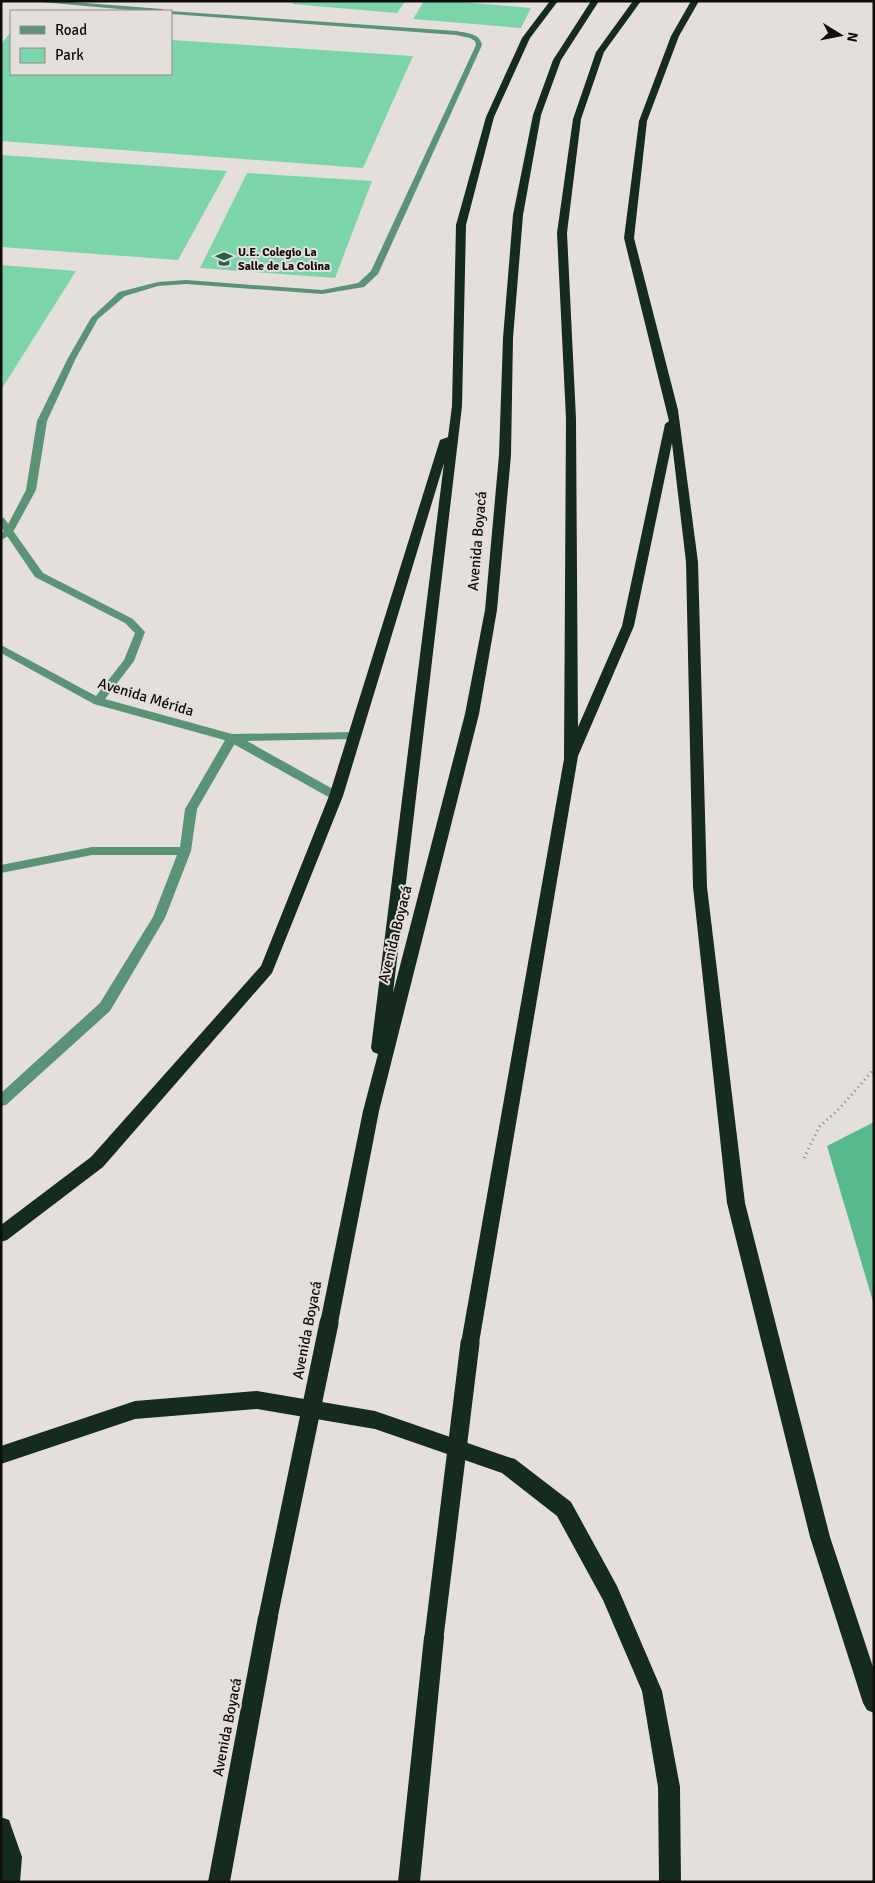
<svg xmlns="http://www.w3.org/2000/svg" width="875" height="1883" font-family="Signika,sans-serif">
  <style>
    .green { fill: #7cd5a9 }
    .forest { fill: #58ba8c }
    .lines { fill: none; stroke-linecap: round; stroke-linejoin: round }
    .path { stroke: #878380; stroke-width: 3; stroke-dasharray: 1 4; stroke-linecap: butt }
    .lane { fill: #5b9474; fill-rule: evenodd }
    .street { fill: #5b9474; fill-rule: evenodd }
    .highway { fill: #162b1f; fill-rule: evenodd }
    .highway-bridge { stroke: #162b1f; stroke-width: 19 }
    .labels { text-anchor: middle; stroke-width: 4; stroke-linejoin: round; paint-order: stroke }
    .far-poi-label { font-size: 12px; font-weight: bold; fill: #0f0d0c; stroke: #e4dfdb; text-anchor: start }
    .street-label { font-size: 15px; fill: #0f0d0c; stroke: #e4dfdb }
  </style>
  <rect width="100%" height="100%" fill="#e4dfdb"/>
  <path class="green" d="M295 1H405L397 13 292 4Z
    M424 1H452L531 8 521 28 413 19Z
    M11 32V74H171V40L413 56 363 168 1 141V44Z
    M1 155 227 171 178 260 1 247Z
    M247 173 372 181 335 278 200 268Z
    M1 265 76 271 1 390Z"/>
  <path class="forest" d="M874 1122V1305L827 1146Z"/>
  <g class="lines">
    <path class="path" d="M804 1158 819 1127 840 1108 874 1069"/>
    <path class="lane" d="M30 1H61L162 9 165 11H141Z
      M169 11 456 31C466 33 480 33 482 45L378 274 364 287 322 294 186 284 158 286 125 296 98 319 76 358 47 421 36 490 12 534 1 540V533L5 530 26 490 37 421 68 358 91 318 119 292 158 282 186 280 322 290 358 283 371 271 476 45 475 41 470 38 456 35 171 14V11Z
      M232 734 238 738 197 809 191 851 165 918 110 1011 6 1105 1 1106V1093L100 1003 153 917 177 855H92L1 873V865L92 847H180L185 809 228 735Z"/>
    <path class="street" d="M1 517 4 518 43 573 133 619 145 632 134 661 105 699 232 734 357 732 359 735 357 738 353 739 247 741 340 793 342 796 340 799H332L228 741 94 704 1 653V645L96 696 124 660 135 633 125 623 35 577 1 527Z"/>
    <path class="highway" d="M550 1H558L530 38 494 117 466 225 462 406 393 993 465 714 485 610 499 455 503 338 513 215 533 115 553 60 591 1H599L561 60 541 115 523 215 513 338 511 455 497 610 479 714 379 1111 338 1323 335 1329 329 1331 323 1329 320 1323 363 1111 378 1054 373 1052 371 1048 444 463 343 796 272 973 103 1167 7 1240 1 1242V1225L91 1157 261 966 329 796 440 440 448 437 452 406 456 225 486 117 522 38Z
      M633 1H641L604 52 581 119 567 233 576 419 578 727 622 626 665 424 669 421 624 238 639 121 671 36 691 1H699L679 36 647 121 634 238 678 410 698 562 707 887 745 1203 830 1537 874 1670V1713L867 1710 863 1703 810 1537 727 1203 693 887 686 562 672 443 634 626 578 756 479 1343 476 1349 470 1351 464 1349 461 1343 564 759 566 419 557 233 573 119 596 52Z
      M257 1391 375 1411 508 1457 515 1459 571 1502 617 1586 662 1691 680 1787 681 1882H659L658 1787 642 1691 603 1600 557 1516 502 1473 375 1429 257 1409 135 1419 1 1464V1446L135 1401Z
      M268 1607 275 1610 278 1617 230 1882H208L258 1617 261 1610Z
      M434 1627 441 1630 444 1637 420 1882H398L424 1637 427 1630Z
      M1 1817 9 1820 22 1857 20 1882H1Z"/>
    <path class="highway-bridge" d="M268 1617 329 1323
      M434 1637 470 1343"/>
  </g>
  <defs>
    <g id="school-bare" transform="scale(1.35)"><path d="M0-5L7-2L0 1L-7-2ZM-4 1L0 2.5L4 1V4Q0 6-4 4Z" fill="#28624c" stroke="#e4dfdb" stroke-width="2.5" paint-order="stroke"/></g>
  </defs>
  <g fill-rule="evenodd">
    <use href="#school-bare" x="224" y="259"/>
  </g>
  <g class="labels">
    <g class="far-poi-label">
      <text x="238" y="256">U.E. Colegio La<tspan x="238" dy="14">Salle de La Colina</tspan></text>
    </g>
    <g class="street-label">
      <text transform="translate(477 541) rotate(-85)" y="5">Avenida Boyacá</text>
      <text transform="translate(146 697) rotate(17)" y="5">Avenida Mérida</text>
      <text transform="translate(395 934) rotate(-76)" y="5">Avenida Boyacá</text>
      <text transform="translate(307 1330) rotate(-79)" y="5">Avenida Boyacá</text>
      <text transform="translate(227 1727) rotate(-79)" y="5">Avenida Boyacá</text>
    </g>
  </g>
  <rect width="875" height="1883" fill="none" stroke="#0f0d0c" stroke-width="5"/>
  <rect x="10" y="10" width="162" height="65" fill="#e4dfdb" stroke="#8f8b88"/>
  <rect x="20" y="26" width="25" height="8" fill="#5b9474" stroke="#8f8b88"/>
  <text x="55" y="35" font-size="15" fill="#0f0d0c">Road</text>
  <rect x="20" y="48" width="25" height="15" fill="#7cd5a9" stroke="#8f8b88"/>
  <text x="55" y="60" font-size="15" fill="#0f0d0c">Park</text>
  <g transform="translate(840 35) rotate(100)" stroke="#e4dfdb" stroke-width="4" paint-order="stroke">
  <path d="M0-4L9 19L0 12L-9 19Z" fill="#0f0d0c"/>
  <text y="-8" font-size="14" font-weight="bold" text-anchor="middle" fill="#0f0d0c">N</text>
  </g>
</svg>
